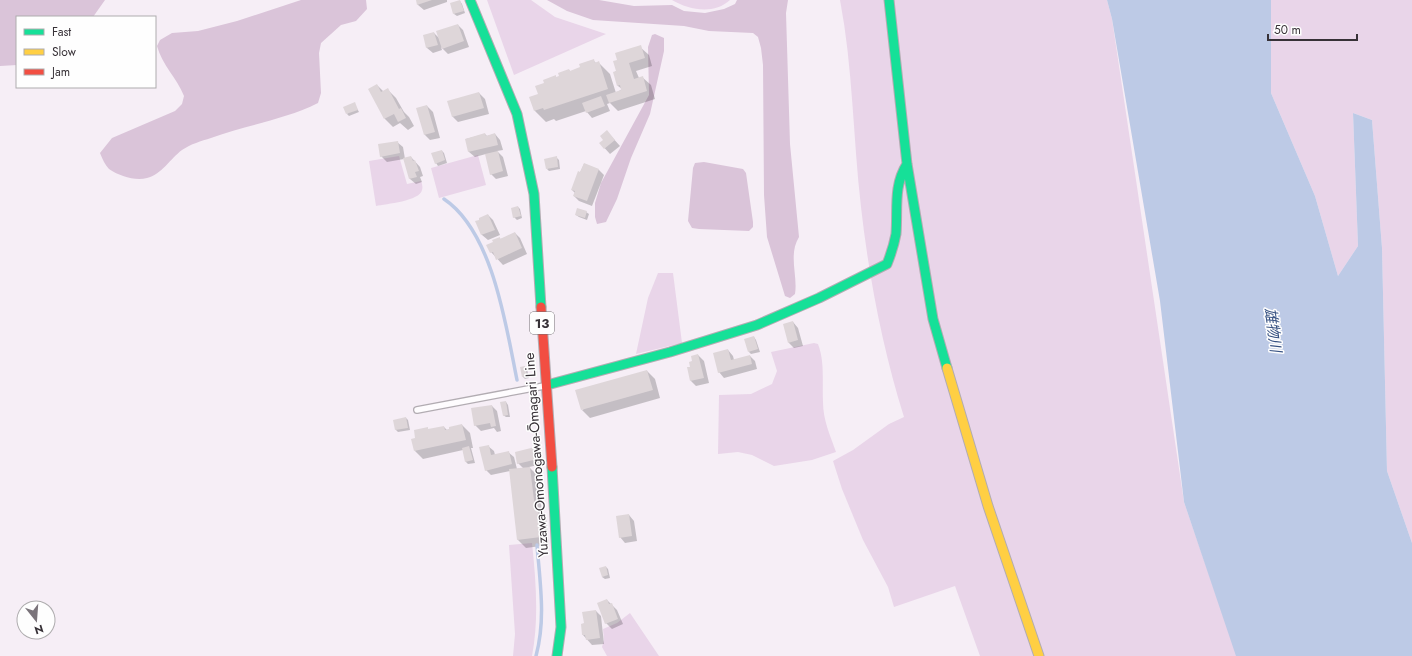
<svg xmlns="http://www.w3.org/2000/svg" width="1412" height="656" font-family="Jost,'Noto Sans JP',sans-serif">
  <style>
    .green { fill: #e9d5e9 }
    .forest { fill: #dac4d9 }
    .water { fill: #bdcae6 }
    .shadow { fill: #0003 }
    .lines { fill: none; stroke-linecap: round; stroke-linejoin: round }
    .stream { stroke: #bdcae6; stroke-width: 3.5 }
    .building { fill: #ded6d9 }
    .lane-casing { stroke: #b2acb2; stroke-width: 8 }
    .fast-casing { stroke: #b2acb2; stroke-width: 11 }
    .slow-casing { stroke: #b2acb2; stroke-width: 11 }
    .jam-casing { stroke: #b2acb2; stroke-width: 11 }
    .lane { stroke: #fefcfe; stroke-width: 5.5 }
    .fast { stroke: #16e098; stroke-width: 9 }
    .slow { stroke: #ffcf43; stroke-width: 9 }
    .jam { stroke: #f24e42; stroke-width: 9 }
    .labels { text-anchor: middle; stroke-width: 3; stroke-linejoin: round; paint-order: stroke }
    .shield { fill: #fefefe; stroke: #736e73; stroke-width: 1 }
    .shield-label { font-size: 13px; font-weight: bold; fill: #373137 }
    .street-label { font-size: 14px; fill: #373137; stroke: #fefefe }
    .water-label { font-size: 15px; font-style: italic; fill: #365182; stroke: #fefefe }
  </style>
  <rect width="100%" height="100%" fill="#f6eef6"/>
  <path class="green" d="M487 0H531L555 17 606 34 514 75Z
    M672 0H730C714 15 689 10 672 0Z
    M840 0H1107L1112 19 1184 502 1237 656H980L955 586 894 607 888 587 863 540 842 489 833 461 853 450 889 424 904 417C883 350 869 278 861 207 853 138 853 68 840 0Z
    M1271 0H1412V543L1387 471 1382 248 1372 120 1353 113 1358 246 1338 276 1315 196 1271 93Z
    M478 155 486 185 439 198 431 168Z
    M399 156 407 184 421 181C422 183 423 188 422 190 420 201 386 204 376 206L369 161Z
    M658 273H673L682 343 636 354 648 298Z
    M814 343 818 344C825 362 822 382 823 402 823 420 830 435 836 452L812 460 774 466 752 455 738 452 718 454 719 395 751 394 772 384 777 371 771 352Z
    M532 543C536 581 539 619 532 656H513L515 634 509 545Z
    M630 613 659 656H607L602 647 604 640 603 629 617 623Z"/>
  <path class="forest" d="M0 0H105L93 17H17V65L0 66Z
    M301 0H366L367 9 356 21 341 25 321 43 319 53 321 93 318 103C284 120 246 125 211 138 201 141 191 144 182 150 171 158 161 175 147 178 135 181 119 176 109 169 105 165 102 158 100 153L112 138 175 111 182 104 184 96C177 78 162 65 157 46L160 40 172 33 198 31 237 21Z
    M547 0H599L634 6 672 5 684 11 705 13 724 9 735 4 737 0H788L786 13 790 144 799 237C788 255 798 275 795 294L790 298 785 296 767 237 764 195 763 65 761 48 758 37 753 33 709 31 684 26 593 20 567 11Z
    M655 34 664 38V51L650 114 631 158 617 199 606 222 597 224 595 217V203L601 183 649 95 648 47 652 35Z
    M704 162 743 169 746 173 753 222V227L749 231 699 229 692 228 688 221 693 168 695 163Z"/>
  <path class="water" d="M1107 0H1271V93L1315 196 1338 276 1358 246 1353 113 1372 120 1382 248 1387 471 1412 543V656H1236L1184 502 1160 301 1112 19Z"/>
  <path class="shadow" d="M417 0H447V2L424 10 418 5Z
    M460 1 462 4 465 13 457 16 454 14Z
    M458 25 463 30 469 47 448 54 441 47 442 50 433 53 427 48 424 36 434 33 440 39Z
    M640 47 649 55 652 66 636 71 639 78 642 77 651 85 655 99 618 111 610 103 607 104 610 111 592 118 586 111 556 121 554 119 546 122 535 111 530 98 539 95 557 78 569 70 571 72 581 68 593 60 596 63 598 62 610 74 616 93 622 89 618 86 614 73Z
    M377 85 384 92 388 90 396 98 404 112 409 117 414 126 408 130 400 123 393 127 385 119Z
    M479 93 485 99 489 114 458 122 452 116Z
    M354 103 359 112 349 116 347 114Z
    M427 106 433 112 440 138 430 140 425 135 418 109Z
    M485 134 487 136 495 134 500 140 503 150 497 151 503 157 508 176 496 179 491 174 486 154 475 157 469 152 466 139Z
    M612 137 620 146 610 154 600 143Z
    M397 142 403 147 405 159 411 157 420 167 423 176 420 177 422 182 416 184 410 179 404 159 387 162 381 156Z
    M442 151 444 153 447 163 438 166 436 163Z
    M556 157 559 160 560 169 549 171 547 169Z
    M584 164 599 170 604 175 592 206 579 201 574 196 575 193 572 190Z
    M518 207 520 209 522 218 517 220 514 217Z
    M586 212 589 214 587 220 579 217 576 215Z
    M488 215 493 220 500 235 488 240 482 235 477 222Z
    M515 233 520 238 527 254 503 265 491 252 499 238 501 239Z
    M793 322 798 328 803 346 794 348 789 343 784 325Z
    M754 337 756 340 760 352 751 354 749 352Z
    M728 350 733 356 734 360 750 356 755 361 757 369 724 378 719 372Z
    M698 355 704 361 709 383 696 386 691 381V367Z
    M525 367 527 369 529 378 525 379 523 377Z
    M647 371 655 379 660 398 590 418 582 410Z
    M506 402 508 405 510 417H506L503 415Z
    M492 406 497 411 501 431 497 432 494 428 481 431 475 425Z
    M406 418 408 420 410 430 398 432 396 430 394 421Z
    M462 425 470 433 473 448H471L475 463 468 464 466 462 463 450 423 459 415 451 417 438 429 430 444 427 447 430Z
    M488 446 494 451 495 455 508 452 514 457 517 469 523 468 518 463 535 448 540 453 543 464 529 467 538 476 542 513 546 517 549 545 526 548 518 540 510 471 491 475 486 470Z
    M629 515 634 521 637 541 625 543 620 537Z
    M606 567 608 569 610 578 605 579 602 577Z
    M607 600 617 610 623 624 612 629 606 623Z
    M596 611 601 616 604 644 592 645 583 635 582 624H585Z"/>
  <g class="lines">
    <path class="stream" d="M444 199C493 232 506 326 517 380
      M536 656C546 619 540 583 537 545"/>
  </g>
  <path class="building" d="M416 0H432L417 5Z
    M460 0 464 11 453 14 450 3Z
    M458 24 464 41 442 49 436 31Z
    M434 32 438 45 426 48 423 35Z
    M641 45 645 58 629 63 634 79 643 76 647 91 609 103 606 95 621 90 620 85 617 86 613 72 616 71 613 61 617 60 615 53Z
    M594 59 595 63 599 61 608 89 544 110 543 108 534 111 529 97 538 94 535 86 544 83 543 80 556 75V77L559 76 558 73 569 69 570 71 580 67 579 64Z
    M377 84 381 92 388 88 399 109 401 108 406 118 398 122 394 114 384 119 368 89Z
    M479 92 484 108 452 117 447 101Z
    M601 96 605 106 586 113 582 103Z
    M355 102 358 110 346 114 343 107Z
    M427 105 435 132 424 135 416 108Z
    M607 130 615 140 604 149 599 143 603 140 600 136Z
    M485 133 486 136 495 133 498 145 468 152 465 139Z
    M398 141 400 153 380 157 378 144Z
    M442 150 445 160 435 164 431 153Z
    M498 151 503 171 490 175 485 154Z
    M411 156 413 161 415 160 419 171 415 172 417 177 409 179 403 158Z
    M557 156 558 167 546 169 544 159Z
    M584 163 599 169 587 201 573 196 575 191 571 190 578 171 580 172Z
    M518 206 521 216 513 218 511 208Z
    M577 208 587 211 585 218 575 215Z
    M488 214 495 230 481 235 475 221 479 220V218Z
    M515 232 522 248 496 260 493 252 490 253 486 245 493 242 492 240 500 237V239Z
    M793 321 798 340 788 343 783 324Z
    M754 336 758 349 748 352 744 339Z
    M728 349 731 360 750 355 752 364 718 373 713 353Z
    M698 354 704 378 690 381 687 367H690L689 362 692 361 691 356Z
    M525 366 527 376 522 377 520 367Z
    M647 370 653 390 581 410 575 390Z
    M506 401 508 415 503 416 500 402Z
    M492 405 496 426 491 427 490 423 474 426 471 408Z
    M406 417 408 428 395 430 393 420Z
    M462 424 466 440 414 451 411 439 415 438 414 430 428 427V429L444 426 445 430 449 429V427Z
    M489 445 491 455 509 451 512 464 485 471 479 447Z
    M469 446 473 460 465 462 462 448Z
    M535 447 538 459 517 464 515 452Z
    M530 467 535 508 538 507 541 537 517 540 509 469Z
    M629 514 632 536 619 538 616 516Z
    M606 566 608 575 602 577 599 568Z
    M607 599 609 604 612 603 618 619 605 624 597 603Z
    M596 610 600 638 586 640 585 635H582L581 624 584 623 582 612Z"/>
  <g class="lines">
    <g class="lane-casing">
      <path id="lane" d="M417 410 544 386"/>
    </g>
    <g class="fast-casing">
      <path id="fast" d="M470 0 517 114 534 194 541 307
        M889 0 907 164 933 319 947 368
        M547 385 670 352 757 325 819 298 887 264C891 254 894 245 896 234 898 209 893 186 907 164
        M552 467 561 627 557 656"/>
    </g>
    <g class="slow-casing">
      <path id="slow" d="M947 368 988 506 1039 656"/>
    </g>
    <g class="jam-casing">
      <path id="jam" d="M541 307 552 467"/>
    </g>
    <use href="#lane" class="lane"/>
    <use href="#fast" class="fast"/>
    <use href="#slow" class="slow"/>
    <use href="#jam" class="jam"/>
  </g>
  <g class="labels">
    <rect class="shield" x="530" y="312" width="24" height="22" rx="3"/>
    <g class="shield-label">
      <text x="542" y="328">13</text>
    </g>
    <g class="street-label">
      <text transform="translate(536 455) rotate(-94)" y="5">Yuzawa-Omonogawa-Ōmagari Line</text>
    </g>
    <g class="water-label">
      <text transform="translate(1273 330) rotate(82)" y="5">雄物川</text>
    </g>
  </g>
  <rect x="16" y="16" width="140" height="72" fill="#fefefe" stroke="#aeacae"/>
  <rect x="24" y="29" width="20" height="6" fill="#16e098" stroke="#aeacae"/>
  <text x="52" y="36" font-size="12" fill="#373137">Fast</text>
  <rect x="24" y="49" width="20" height="6" fill="#ffcf43" stroke="#aeacae"/>
  <text x="52" y="56" font-size="12" fill="#373137">Slow</text>
  <rect x="24" y="69" width="20" height="6" fill="#f24e42" stroke="#aeacae"/>
  <text x="52" y="76" font-size="12" fill="#373137">Jam</text>
  <g transform="translate(36 620) rotate(163)"><circle r="19" fill="#fefefe" stroke="#aeacae"/>
  <path d="M0-3L7 15L0 10L-7 15Z" fill="#7a737a"/>
  <text y="-6" font-size="11" font-weight="bold" text-anchor="middle" fill="#373137">N</text>
  </g>
  <path d="M1268 34v6h89v-6" fill="none" stroke="#373137" stroke-width="2"/>
  <text x="1274" y="34" font-size="12" fill="#373137" stroke="#fefefe" stroke-width="3" paint-order="stroke">50 m</text>
</svg>
